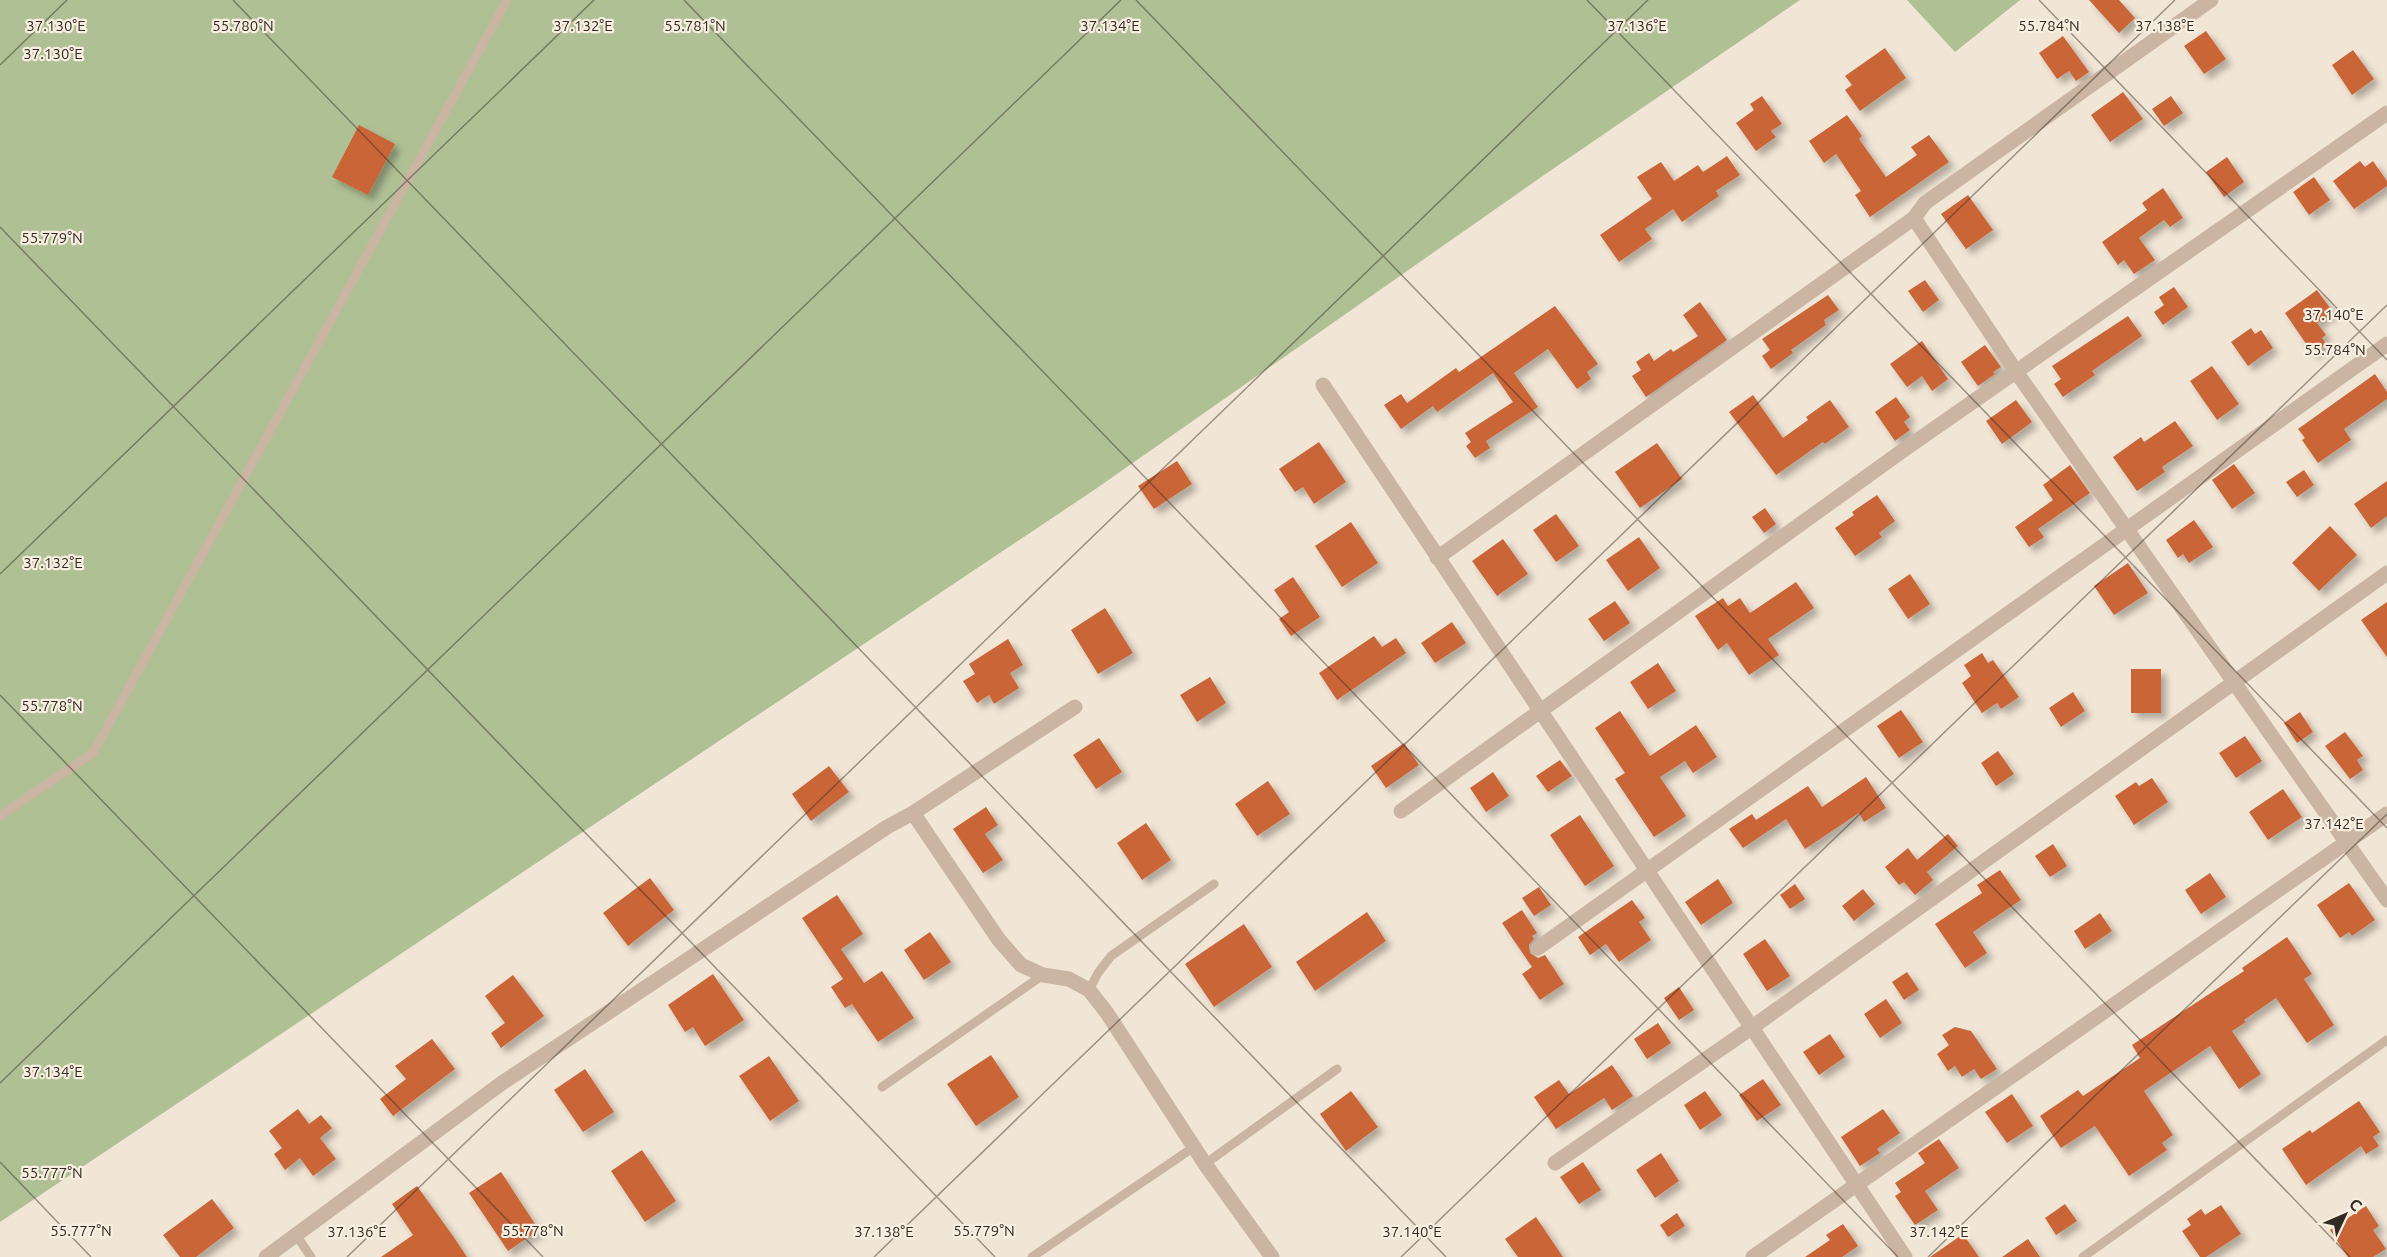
<svg xmlns="http://www.w3.org/2000/svg" width="2387" height="1257" font-family="Ubuntu,sans-serif">
  <style>
    .green { fill: #afc095 }
    .building { fill: #ca6539; filter: url(#shadow) }
    .lines { fill: none; stroke-linecap: round; stroke-linejoin: round }
    .lane { stroke: #c9b5a1; stroke-width: 9 }
    .street { stroke: #c9b5a1; stroke-width: 15 }
    .ticks { fill: none; stroke: #332a24; stroke-width: 1.5; stroke-opacity: 0.45 }
    .ticks-label { font-size: 15px; text-anchor: middle; fill: #332a24; stroke: #f9efe1; stroke-width: 4.5; stroke-linejoin: round; paint-order: stroke }
  </style>
  <defs>
    <filter id="shadow"><feDropShadow dx="5.5" dy="5.5" stdDeviation="3" flood-color="#0004"/></filter>
  </defs>
  <rect width="100%" height="100%" fill="#f1e5d5"/>
  <path class="green" d="M0 0H1800L1547 173 1097 488 0 1222Z
    M1907 0H2020L1955 52Z"/>
  <path class="building" d="M2089 0H2119L2135 18 2119 33Z
    M2206 31 2226 59 2204 74 2184 46Z
    M2063 36 2089 72 2076 81 2069 71 2057 79 2039 53Z
    M1885 48 1906 78 1860 111 1845 90 1852 85 1845 76Z
    M2353 50 2374 79 2352 95 2332 65Z
    M2123 92 2143 119 2110 142 2091 115Z
    M1762 96 1782 124 1771 131 1776 137 1756 151 1736 123 1754 110 1750 104Z
    M2171 96 2183 113 2164 126 2152 109Z
    M1847 115 1862 136 1859 139 1886 177 1917 155 1911 147 1929 135 1949 162 1870 217 1855 195 1861 191 1836 154 1824 163 1809 141Z
    M359 125 395 144 368 195 332 177Z
    M1727 156 1740 175 1716 191 1719 196 1682 222 1673 209 1645 229 1652 239 1619 262 1600 235 1652 199 1637 177 1661 162 1674 181 1698 165 1703 172Z
    M2227 157 2244 182 2224 197 2206 172Z
    M2360 161 2365 167 2373 161 2387 181V186L2354 209 2333 181Z
    M2314 177 2330 200 2309 215 2293 192Z
    M2163 188 2183 218 2170 227 2164 220 2139 238 2155 260 2134 274 2124 260 2118 265 2102 242 2147 210 2142 203Z
    M1968 195 1993 230 1966 249 1941 214Z
    M1925 280 1939 300 1923 312 1908 291Z
    M2174 287 2188 307 2163 325 2154 312 2164 305 2159 297Z
    M2317 290 2333 312 2317 323 2326 335 2322 338 2326 344 2313 354 2285 313Z
    M1828 295 1839 310 1824 320 1826 325 1791 350 1793 353 1771 369 1762 356 1770 350 1762 339Z
    M1700 302 1727 340 1646 397 1632 376 1641 370 1636 362 1649 353 1654 361 1671 349 1673 352 1698 336 1683 315Z
    M1555 306 1598 364 1587 372 1591 379 1577 389 1548 349 1514 373 1538 407 1486 441 1490 448 1475 458 1466 446 1471 442 1465 433 1513 402 1493 373 1437 412 1433 406 1401 429 1384 405 1401 394 1407 403 1456 368 1459 372Z
    M2128 316 2142 336 2092 371 2095 375 2063 397 2054 384 2061 379 2052 366Z
    M2251 328 2255 334 2261 330 2273 348 2248 366 2231 342Z
    M1922 341 1948 379 1932 391 1922 376 1907 387 1890 364Z
    M1985 345 2001 367 1993 372 1995 374 1978 386 1961 362Z
    M2212 366 2239 404 2217 420 2190 381Z
    M2375 374 2387 392V399L2344 429 2351 440 2318 463 2302 440 2305 438 2298 429Z
    M1753 395 1783 438 1808 420 1806 417 1830 400 1849 427 1825 444 1823 442 1776 475 1729 412Z
    M1896 397 1910 417 1904 422 1910 430 1895 441 1875 412Z
    M2016 400 2032 422 2002 444 1986 421Z
    M2175 421 2193 446 2162 467 2165 472 2137 491 2113 457 2141 437 2144 442Z
    M1319 442 1346 482 1314 504 1303 487 1295 492 1279 469Z
    M1657 443 1682 479 1640 508 1615 472Z
    M1177 461 1192 484 1154 509 1138 486Z
    M2234 464 2255 493 2232 509 2212 480Z
    M2070 465 2090 493 2038 529 2044 537 2029 547 2015 527 2053 500 2043 485Z
    M2304 470 2314 485 2297 497 2286 482Z
    M2387 481V516L2371 528 2354 504Z
    M1877 495 1895 521 1879 533 1882 537 1855 556 1835 528 1854 515 1852 512Z
    M1765 508 1776 524 1764 533 1752 517Z
    M1556 514 1579 546 1556 562 1533 530Z
    M2194 520 2213 547 2189 563 2183 554 2178 558 2166 540Z
    M1351 522 1378 563 1342 587 1315 546Z
    M2330 526 2357 555 2319 591 2292 563Z
    M1639 537 1660 568 1628 591 1606 560Z
    M1503 539 1528 574 1497 596 1472 561Z
    M2128 563 2148 593 2114 615 2094 586Z
    M1910 574 1930 604 1908 619 1888 589Z
    M1293 577 1320 617 1291 636 1279 619 1289 612 1274 590Z
    M1796 582 1814 608 1768 639 1779 655 1749 675 1727 643 1718 650 1695 616 1723 598 1728 606 1740 598 1750 613Z
    M1615 601 1630 623 1604 641 1588 619Z
    M2387 602V657L2361 620Z
    M1105 608 1133 653 1098 674 1071 630Z
    M1452 622 1466 643 1435 663 1421 643Z
    M1374 636 1382 647 1396 638 1406 653 1337 700 1319 673Z
    M1008 639 1023 665 1010 673 1019 688 994 704 989 695 977 703 963 681 975 674 969 664Z
    M1982 653 1988 663 1993 660 2019 697 2001 709 1997 703 1982 713 1962 683 1971 676 1964 665Z
    M1658 663 1676 691 1648 709 1630 682Z
    M2131 669H2161V713H2131Z
    M1210 677 1226 703 1197 722 1180 695Z
    M2073 692 2085 711 2061 727 2049 708Z
    M1901 710 1923 742 1899 758 1877 726Z
    M1620 711 1650 756 1696 725 1717 757 1693 773 1685 761 1660 777 1686 816 1654 837 1615 779 1625 773 1595 728Z
    M2300 712 2313 732 2297 743 2284 723Z
    M2345 732 2363 756 2357 760 2363 770 2350 779 2325 746Z
    M2245 736 2262 761 2236 778 2219 753Z
    M1099 738 1122 772 1096 789 1073 755Z
    M1404 743 1419 765 1386 788 1371 766Z
    M1998 751 2014 774 1996 786 1981 763Z
    M1560 760 1572 776 1548 792 1536 776Z
    M829 766 849 792 811 821 792 794Z
    M1493 772 1509 796 1486 812 1470 788Z
    M1866 777 1886 808 1864 822 1859 813 1805 849 1786 819 1743 848 1729 829 1752 814 1756 820 1808 786 1822 807Z
    M2152 778 2168 802 2134 825 2115 796 2136 782 2139 786Z
    M1268 781 1290 814 1257 836 1235 804Z
    M2283 789 2302 817 2268 840 2249 812Z
    M986 807 998 825 985 834 1003 860 983 873 953 829Z
    M1580 815 1614 866 1585 886 1550 835Z
    M1146 823 1171 860 1142 880 1117 843Z
    M1948 834 1958 846 1927 872 1933 880 1915 895 1904 882 1899 885 1885 867 1908 848 1917 860Z
    M2053 844 2067 866 2050 877 2035 856Z
    M2000 870 2021 900 1973 932 1987 953 1965 968 1935 924 1982 893 1977 885Z
    M2210 873 2226 897 2201 914 2185 890Z
    M650 878 674 910 628 946 603 913Z
    M1718 879 1733 903 1701 925 1685 902Z
    M2349 883 2375 920 2352 936 2349 932 2340 938 2317 905Z
    M1795 884 1805 899 1790 909 1780 895Z
    M1539 887 1551 905 1534 916 1522 898Z
    M1863 889 1875 904 1854 921 1842 906Z
    M837 895 863 934 841 949 864 983 882 971 914 1018 878 1042 852 1004 845 1008 831 987 843 979 802 918Z
    M1632 900 1645 918 1639 922 1651 940 1619 962 1606 944 1590 955 1578 937Z
    M1522 910 1537 933 1532 936 1534 939 1529 945 1530 953 1538 958 1545 955 1564 984 1540 1000 1522 974 1532 967 1502 923Z
    M1367 912 1386 941 1315 991 1296 962Z
    M2100 913 2112 931 2085 949 2074 931Z
    M1244 924 1272 967 1214 1007 1185 964Z
    M930 932 951 962 924 980 904 950Z
    M2287 937 2312 974 2304 979 2334 1025 2307 1043 2276 998 2244 1020 2246 1022 2232 1031 2261 1074 2239 1089 2210 1046 2144 1091 2173 1135 2162 1143 2167 1150 2129 1176 2095 1126 2061 1148 2040 1116 2078 1090 2083 1096 2140 1058 2132 1045 2244 971 2242 968Z
    M1765 939 1790 976 1767 991 1743 954Z
    M1907 972 1919 990 1904 1000 1892 982Z
    M713 974 744 1020 705 1046 693 1027 685 1032 668 1005Z
    M513 975 544 1016 501 1048 491 1033 505 1023 485 996Z
    M1679 987 1694 1010 1679 1020 1664 998Z
    M1886 999 1902 1023 1880 1038 1864 1014Z
    M1658 1023 1671 1043 1647 1059 1634 1039Z
    M1955 1027 1971 1031 1997 1069 1981 1079 1974 1069 1962 1077 1955 1066 1948 1071 1937 1054 1949 1045 1942 1035Z
    M1830 1034 1845 1057 1819 1075 1803 1052Z
    M432 1039 455 1069 393 1116 380 1099 406 1079 395 1066Z
    M991 1055 1019 1097 976 1126 947 1084Z
    M769 1056 799 1101 770 1121 739 1076Z
    M1612 1065 1633 1096 1612 1110 1604 1098 1556 1129 1534 1097 1559 1080 1569 1094Z
    M585 1069 614 1112 583 1132 554 1090Z
    M1763 1079 1781 1105 1757 1121 1739 1095Z
    M1351 1091 1378 1127 1346 1151 1320 1114Z
    M1705 1091 1722 1115 1700 1130 1684 1105Z
    M2012 1094 2033 1126 2007 1143 1985 1112Z
    M2359 1101 2380 1132 2373 1137 2379 1146 2366 1154 2361 1146 2306 1185 2282 1149 2310 1130 2312 1133Z
    M298 1109 309 1124 321 1115 332 1128 320 1138 336 1159 313 1176 300 1158 285 1170 274 1154 282 1148 269 1131Z
    M1883 1109 1900 1133 1877 1149 1880 1153 1860 1166 1841 1137Z
    M1939 1139 1959 1168 1925 1191 1938 1210 1915 1225 1895 1196 1901 1192 1895 1183 1925 1163 1918 1153Z
    M642 1150 676 1201 645 1222 611 1171Z
    M1661 1153 1679 1181 1655 1198 1636 1170Z
    M1583 1162 1601 1190 1579 1204 1560 1177Z
    M501 1172 539 1230 508 1251 469 1193Z
    M417 1186 453 1236 467 1257H381L413 1235 392 1204Z
    M212 1199 234 1228 196 1257H180L163 1235Z
    M2065 1204 2077 1221 2056 1235 2045 1218Z
    M2221 1205 2241 1234 2206 1257H2200L2182 1231 2191 1225 2187 1219 2201 1209 2205 1215Z
    M2366 1206 2379 1226 2373 1230 2386 1249 2373 1257H2348L2330 1230Z
    M1677 1213 1685 1226 1668 1237 1660 1225Z
    M1536 1217 1563 1257H1518L1505 1239Z
    M1843 1224 1858 1246 1842 1257H1805L1830 1240 1826 1235Z
    M1963 1234 1979 1257H1930Z
    M2028 1239 2040 1257H2002Z"/>
  <g class="lines">
    <path class="lane" d="M0 816 93 753 507 0
      M1089 990 1098 973 1111 956 1214 884
      M882 1087 1043 975
      M1205 1164 1337 1069
      M296 1235 311 1257
      M1032 1257 1194 1147
      M2083 1257 2387 1040"/>
    <path class="street" d="M1914 218 2017 373 2387 900
      M1323 385 1905 1257
      M1437 558 1914 218 1925 203 2211 0
      M1401 811 1905 449 2387 113
      M913 813 1075 707
      M1538 948 2387 344
      M1555 1163 1751 1028 2387 573
      M266 1257 502 1083 887 827 913 813 999 940 1021 965 1043 975 1069 979 1089 990 1107 1013 1205 1164 1272 1257
      M1753 1257 2387 814"/>
  </g>
  <path class="ticks" d="M233 0 1446 1257M684 0 1898 1257M1136 0 2350 1257M1587 0 2387 828M2039 0 2387 360M0 65 67 0M0 227 995 1257M0 574 594 0M0 695 543 1257M0 1083 1121 0M0 1162 91 1257M347 1257 1648 0M874 1257 2175 0M1401 1257 2387 305M1928 1257 2387 814"/>
  <g class="ticks-label">
    <text x="56" y="31">37.130°E</text>
    <text x="583" y="31">37.132°E</text>
    <text x="1110" y="31">37.134°E</text>
    <text x="1637" y="31">37.136°E</text>
    <text x="2165" y="31">37.138°E</text>
    <text x="243" y="31">55.780°N</text>
    <text x="695" y="31">55.781°N</text>
    <text x="2049" y="31">55.784°N</text>
    <text x="53" y="59">37.130°E</text>
    <text x="52" y="243">55.779°N</text>
    <text x="2334" y="320">37.140°E</text>
    <text x="2335" y="355">55.784°N</text>
    <text x="53" y="568">37.132°E</text>
    <text x="52" y="711">55.778°N</text>
    <text x="2334" y="829">37.142°E</text>
    <text x="53" y="1077">37.134°E</text>
    <text x="52" y="1178">55.777°N</text>
    <text x="81" y="1236">55.777°N</text>
    <text x="533" y="1236">55.778°N</text>
    <text x="984" y="1236">55.779°N</text>
    <text x="357" y="1237">37.136°E</text>
    <text x="884" y="1237">37.138°E</text>
    <text x="1412" y="1237">37.140°E</text>
    <text x="1939" y="1237">37.142°E</text>
  </g>
  <g transform="translate(2345 1215) rotate(46)" stroke="#f9efe1" stroke-width="4.5" paint-order="stroke">
  <path d="M0-4.5L10 22L0 15L-10 22Z" fill="#332a24"/>
  <text y="-9" font-size="16" font-weight="bold" text-anchor="middle" fill="#332a24">С</text>
  </g>
</svg>
